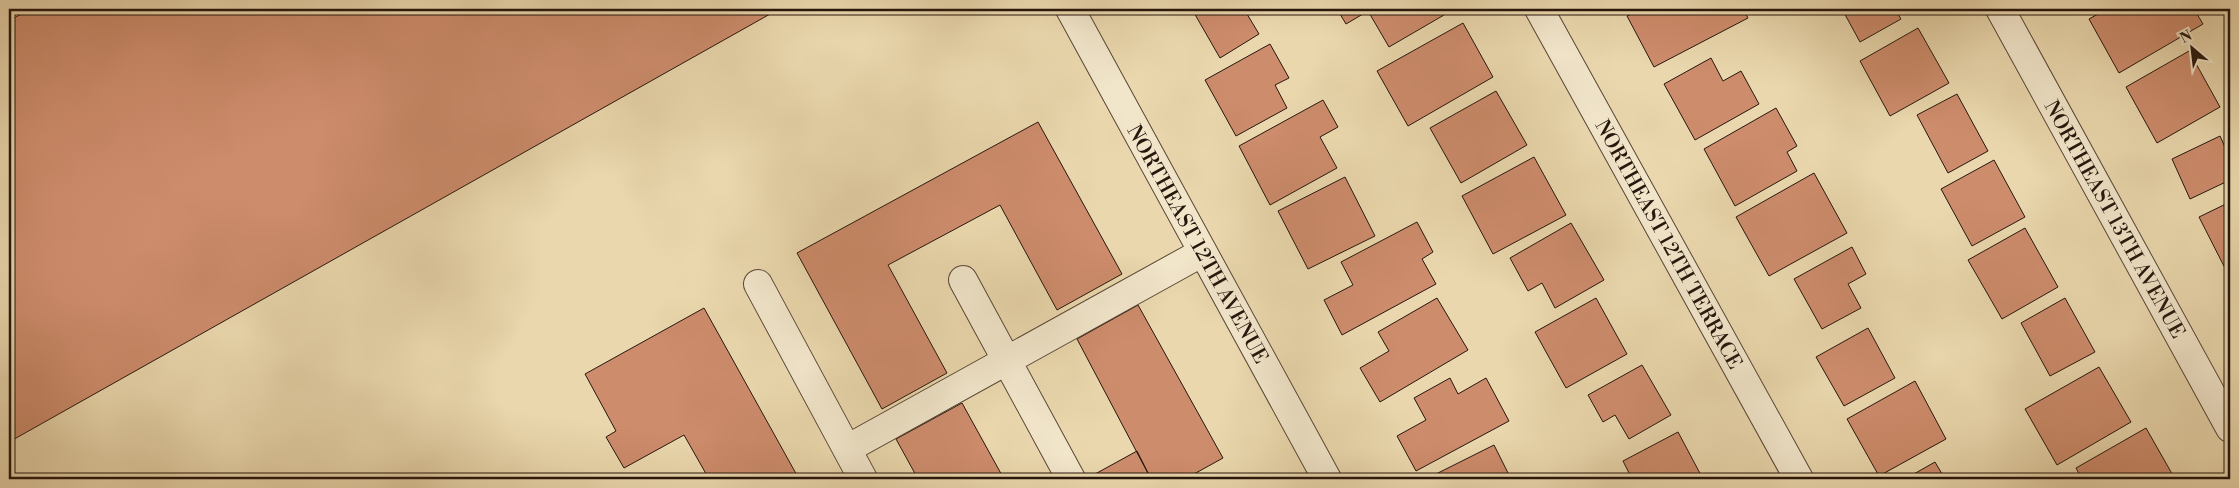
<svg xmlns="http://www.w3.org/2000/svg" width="2239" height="488" font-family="'Libre Bodoni',serif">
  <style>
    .building { fill: #cd8c6c; stroke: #26160d }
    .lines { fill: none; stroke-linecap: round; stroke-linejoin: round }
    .minor-casing { stroke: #574635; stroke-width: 30 }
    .minor { stroke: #f1e5ca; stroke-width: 28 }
    .labels { text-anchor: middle; stroke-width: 4; stroke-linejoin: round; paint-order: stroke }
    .street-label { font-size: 20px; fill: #26160d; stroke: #f1e5ca }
  </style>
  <rect width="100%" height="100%" fill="#ead7ad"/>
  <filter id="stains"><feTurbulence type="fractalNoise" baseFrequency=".004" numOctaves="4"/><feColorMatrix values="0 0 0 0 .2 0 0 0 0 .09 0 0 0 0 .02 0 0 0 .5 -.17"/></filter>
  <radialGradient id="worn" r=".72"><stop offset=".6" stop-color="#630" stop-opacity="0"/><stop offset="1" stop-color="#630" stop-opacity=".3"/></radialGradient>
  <path class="building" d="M30 9H779L9 442V21Z
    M1197 9H1244L1259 34 1220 58 1193 11Z
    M1337 9H1440L1444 15 1389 47 1368 11 1346 24Z
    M1642 9H1743L1748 18 1654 67 1627 16Z
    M1842 9H1895L1901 19 1860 42Z
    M2107 9H2194L2203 24 2119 73 2089 19Z
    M1463 23 1493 77 1408 126 1377 71Z
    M1918 28 1949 83 1890 116 1860 61Z
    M1270 44 1289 78 1275 85 1287 108 1236 136 1205 80Z
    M2189 51 2220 107 2157 143 2126 87Z
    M1711 58 1723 81 1741 71 1759 104 1695 140 1664 84Z
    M1496 91 1527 145 1461 183 1430 128Z
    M1957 94 1988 151 1948 173 1917 115Z
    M1323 100 1338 127 1320 137 1337 168 1270 205 1239 146Z
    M1776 108 1797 146 1787 152 1797 171 1735 206 1704 149Z
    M1038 122 1122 274 1057 310 1000 205 888 265 947 373 882 409 797 253Z
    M2220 136 2230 158V180L2190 199 2172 159Z
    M1534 157 1566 215 1493 254 1462 196Z
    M1994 160 2025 217 1972 246 1941 189Z
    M1814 173 1847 233 1769 276 1736 217Z
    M1345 177 1375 236 1308 269 1278 211Z
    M2230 202V275L2229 276 2199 217Z
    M1417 222 1433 252 1422 259 1436 284 1342 335 1324 300 1353 285 1341 262Z
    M1571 223 1604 280 1555 308 1542 283 1528 291 1510 258Z
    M2025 228 2058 287 2002 319 1968 260Z
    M1852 247 1866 274 1848 284 1861 308 1822 329 1794 279Z
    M1437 298 1468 350 1380 402 1360 368 1389 351 1378 332Z
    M1596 298 1627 354 1566 388 1535 332Z
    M2065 298 2095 352 2050 376 2021 323Z
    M1138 305 1223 458 1185 479H1151L1077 339Z
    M704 308 799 479H709L684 435 624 468 606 437 616 431 585 374Z
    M1868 328 1895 378 1844 406 1816 357Z
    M1642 365 1671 415 1629 439 1615 415 1603 422 1588 395Z
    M2099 367 2131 422 2057 465 2025 409Z
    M1450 378 1458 394 1486 378 1509 421 1416 471 1397 436 1426 420 1414 398Z
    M1915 381 1946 439 1879 476 1847 419Z
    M962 403 1004 479H918L896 439Z
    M2146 428 2175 479H2082L2076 468Z
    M1678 432 1703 479H1632L1623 461Z
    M1494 445 1511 479H1438L1436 474Z
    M1137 451 1151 479H1086Z
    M1935 462 1945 479H1905Z"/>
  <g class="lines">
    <g class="minor-casing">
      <path id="minor" d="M1070 9 1327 479
        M1539 9 1799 479
        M2000 9 2230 428
        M963 280 1071 479
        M758 284 863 479
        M847 449 1203 252"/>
    </g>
    <use href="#minor" class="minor"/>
  </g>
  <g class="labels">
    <g class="street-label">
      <text transform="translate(2115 219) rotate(61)" y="7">NORTHEAST 13TH AVENUE</text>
      <text transform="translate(1198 244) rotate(61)" y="7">NORTHEAST 12TH AVENUE</text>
      <text transform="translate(1669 244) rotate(61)" y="7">NORTHEAST 12TH TERRACE</text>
    </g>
  </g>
  <rect width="2239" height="488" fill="none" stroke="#ead7ad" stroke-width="30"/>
  <rect x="10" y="10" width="2219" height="468" fill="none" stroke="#26160d" stroke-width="2.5"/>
  <rect x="15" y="15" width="2209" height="458" fill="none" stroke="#26160d"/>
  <g transform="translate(2192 48) rotate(332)" stroke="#f1e5ca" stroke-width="4" paint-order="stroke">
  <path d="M0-4L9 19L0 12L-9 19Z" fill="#26160d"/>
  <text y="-8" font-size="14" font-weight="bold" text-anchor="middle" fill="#26160d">N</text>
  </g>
  <rect width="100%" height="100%" filter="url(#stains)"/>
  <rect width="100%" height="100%" fill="url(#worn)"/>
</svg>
